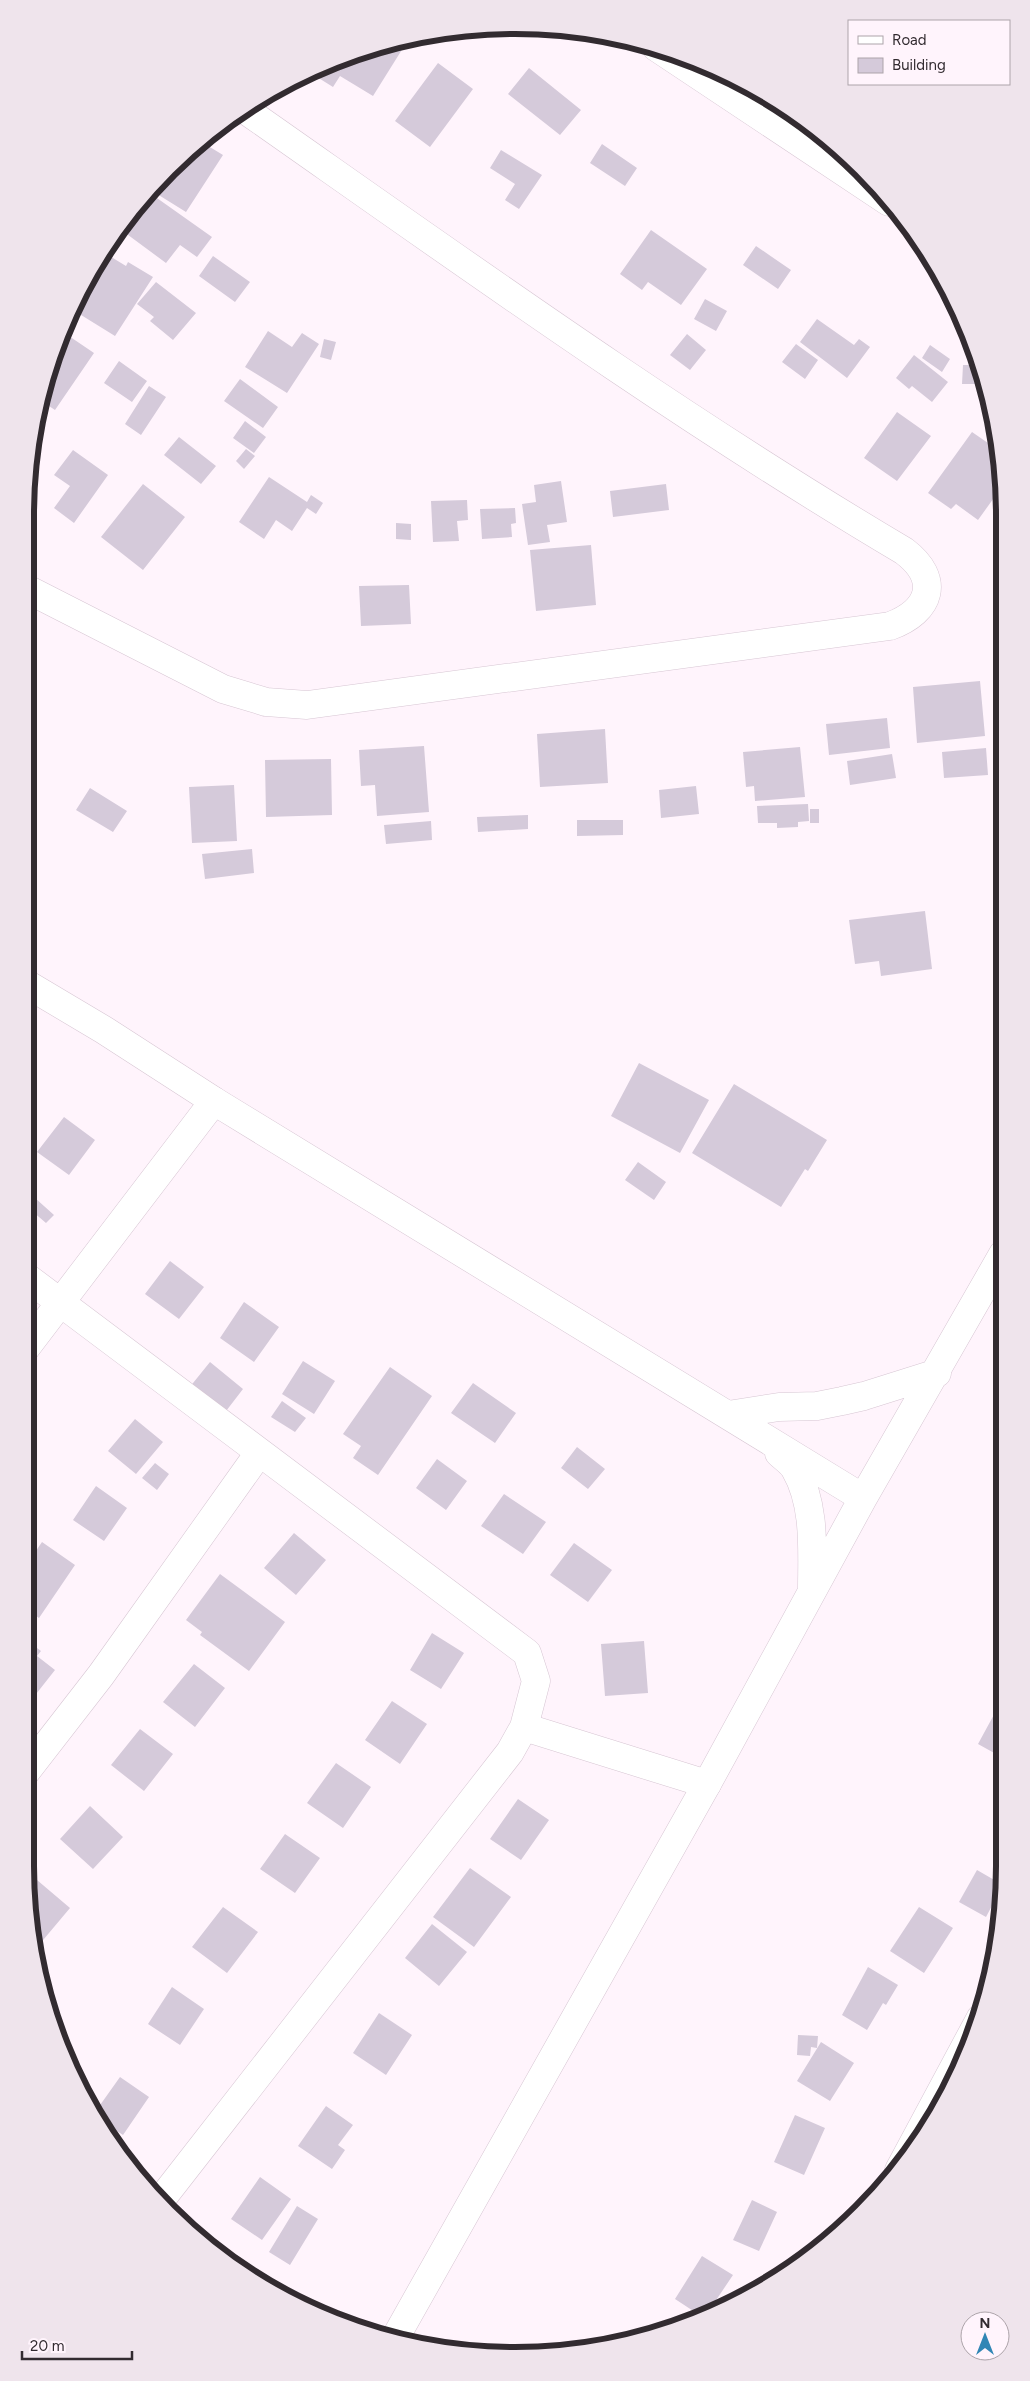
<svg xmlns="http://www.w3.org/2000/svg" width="1030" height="2381" font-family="Figtree,sans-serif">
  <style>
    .building { fill: #d5cada }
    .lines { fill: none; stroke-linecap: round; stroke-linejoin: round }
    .street-casing { stroke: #d7c6d3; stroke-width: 29 }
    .secondary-casing { stroke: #d7c6d3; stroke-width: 29 }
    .street { stroke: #fff; stroke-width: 28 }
    .secondary { stroke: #fff; stroke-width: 28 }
    .rim { fill: none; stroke: #322b30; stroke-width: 6 }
  </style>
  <rect width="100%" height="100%" fill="#fff4fc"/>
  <path class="building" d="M393 41 403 48 373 96 340 76 333 87 309 72Z
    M438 63 473 89 430 147 395 121Z
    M529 68 581 110 560 135 508 94Z
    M200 141 223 155 186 212 149 189Z
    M602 144 637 168 625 186 590 163Z
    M501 150 542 175 519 209 505 200 515 184 490 168Z
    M147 191 212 237 197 257 180 245 166 263 120 229Z
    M651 230 707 269 681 305 648 282 642 290 620 274Z
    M756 246 791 270 778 289 743 265Z
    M103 252 126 266 128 262 153 277 115 336 73 310 91 270Z
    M213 256 250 282 235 302 199 276Z
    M156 282 196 313 173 340 150 321 154 317 137 304Z
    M705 299 727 311 716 331 694 319Z
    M817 319 854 345 859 339 870 347 847 378 800 342Z
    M268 331 292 347 302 333 319 344 287 393 245 367Z
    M63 332 94 353 55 410 40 400 51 357Z
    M687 334 706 350 690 370 670 355Z
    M324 339 336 342 331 360 320 357Z
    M796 344 818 360 805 379 782 362Z
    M930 345 950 359 942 372 922 358Z
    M914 355 948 382 932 402 912 386 909 389 896 378Z
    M119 361 147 381 132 402 104 383Z
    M963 365H978L979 384H962Z
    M240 379 278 407 263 428 224 401Z
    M149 386 166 397 141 435 125 424Z
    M897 412 931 436 897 481 864 458Z
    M245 421 266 437 254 453 233 438Z
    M972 432 1001 452V488L978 520 956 504 951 509 928 493Z
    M179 437 216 466 201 484 164 455Z
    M246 449 255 456 244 469 236 461Z
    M73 450 108 475 74 523 54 508 70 486 54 475Z
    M269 477 307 502 311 495 323 503 316 514 307 508 292 531 276 520 264 539 239 522Z
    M561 481 567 522 547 525 550 542 528 545 522 504 536 502 534 485Z
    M143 484 185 517 143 570 101 537Z
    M666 484 669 510 613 517 610 491Z
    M467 500 468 520 457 521 459 541 433 542 431 501Z
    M515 508 516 523 511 524 512 537 482 539 480 509Z
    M396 523 411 524V540L396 539Z
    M591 545 596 605 536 611 530 550Z
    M409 585 411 624 361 626 359 586Z
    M980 681 985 736 917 743 913 687Z
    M887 718 890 748 829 755 826 724Z
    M605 729 608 783 540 787 537 734Z
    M424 746 429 812 377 816 375 785 361 786 359 750Z
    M800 747 805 797 755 801 754 786 746 787 743 752Z
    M986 748 988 775 944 778 942 752Z
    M892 754 896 778 850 785 847 761Z
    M331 759 332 815 266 817 265 760Z
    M234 785 237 841 192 843 189 787Z
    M696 786 699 814 661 818 659 790Z
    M90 788 127 811 113 832 76 810Z
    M808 804 809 821 798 822V827L777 828V823H758L757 806Z
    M810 809H819V823H810Z
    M528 815V829L478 832 477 817Z
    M577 820H623V835L577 836Z
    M431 821 432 840 386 844 384 825Z
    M252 849 254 873 205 879 202 854Z
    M925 911 932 969 881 976 879 961 855 964 849 920Z
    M639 1063 709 1100 680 1153 611 1116Z
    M734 1084 827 1140 808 1171 805 1169 781 1207 692 1153Z
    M64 1117 95 1140 69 1175 37 1152Z
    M638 1162 666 1182 654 1200 625 1180Z
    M25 1189 54 1215 46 1223 25 1205Z
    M170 1261 204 1287 179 1319 145 1294Z
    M244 1302 279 1327 254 1362 220 1338Z
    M303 1361 335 1381 314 1414 282 1394Z
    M210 1362 243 1389 223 1415 189 1388Z
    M390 1367 432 1396 378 1475 353 1458 361 1446 343 1434Z
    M473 1383 516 1413 495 1443 451 1413Z
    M282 1401 306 1418 295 1432 271 1417Z
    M135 1419 163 1442 136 1474 108 1451Z
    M577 1447 605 1469 588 1489 561 1468Z
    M437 1459 467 1481 446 1510 416 1488Z
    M155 1463 169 1474 157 1490 142 1478Z
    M96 1486 127 1508 104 1541 73 1520Z
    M504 1494 546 1522 523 1554 481 1526Z
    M294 1533 326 1560 296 1595 264 1568Z
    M42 1542 75 1565 39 1618 25 1608V1567Z
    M574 1543 612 1570 588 1602 550 1575Z
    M220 1574 285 1622 249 1671 200 1635 202 1632 186 1620Z
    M432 1633 464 1653 441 1689 410 1670Z
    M25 1639 41 1651 37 1656 55 1670 29 1703 25 1699Z
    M644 1641 648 1693 605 1696 601 1644Z
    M194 1664 225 1688 195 1727 163 1702Z
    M1003 1698 1004 1699 1005 1759 978 1744Z
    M392 1701 427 1724 400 1764 365 1740Z
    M140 1729 173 1754 144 1791 111 1765Z
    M336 1763 371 1787 343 1828 307 1803Z
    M518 1799 549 1820 521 1860 490 1839Z
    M90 1806 123 1837 93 1869 60 1839Z
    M285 1834 320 1858 295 1893 260 1869Z
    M470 1868 511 1897 474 1947 433 1917Z
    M977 1870 1003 1885 986 1917 959 1902Z
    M37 1880 70 1908 33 1952 28 1892Z
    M223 1907 258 1932 227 1973 192 1947Z
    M919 1907 953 1928 924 1973 890 1951Z
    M432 1924 467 1952 439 1986 405 1958Z
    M868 1967 898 1985 886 2005 883 2003 867 2030 842 2015Z
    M172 1987 204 2009 180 2045 148 2024Z
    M379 2013 412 2035 386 2075 353 2053Z
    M798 2035 818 2036 817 2048 811 2047 810 2056 797 2055Z
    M821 2042 854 2063 830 2101 797 2081Z
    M120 2077 149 2097 123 2135 93 2115Z
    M326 2106 353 2125 338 2145 345 2150 332 2169 298 2146Z
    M795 2115 825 2128 804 2175 774 2162Z
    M260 2177 291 2199 262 2240 231 2219Z
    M752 2200 777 2212 759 2251 733 2240Z
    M297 2206 318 2219 290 2265 269 2252Z
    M702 2256 733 2275 704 2318 675 2299Z"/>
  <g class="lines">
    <g class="street-casing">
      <path id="street" d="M656 47 889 202
        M25 588 223 689 266 702 307 705 890 626C931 611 941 579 904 551 676 416 461 261 244 109
        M25 1276 527 1653 536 1681 524 1727 510 1752 160 2201
        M25 1349 214 1101
        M524 1727 707 1784
        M25 1773 101 1675 259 1453
        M899 2170 980 2019"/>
    </g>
    <g class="secondary-casing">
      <path id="secondary" d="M25 983 104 1030 214 1101 863 1498
        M728 1415 779 1407 817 1406 842 1401 864 1396 937 1373
        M779 1453C784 1458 792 1463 795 1469 816 1505 812 1551 812 1591
        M394 2340 707 1784 863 1498 1003 1254"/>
    </g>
    <use href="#street" class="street"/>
    <use href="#secondary" class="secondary"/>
  </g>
  <path d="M0 0H1030V2381H0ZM515 34H515A481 481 0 0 1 996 515V1866A481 481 0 0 1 515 2347H515A481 481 0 0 1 34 1866V515A481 481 0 0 1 515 34Z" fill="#efe4ec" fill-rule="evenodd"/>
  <path class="rim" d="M515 34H515A481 481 0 0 1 996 515V1866A481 481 0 0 1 515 2347H515A481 481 0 0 1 34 1866V515A481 481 0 0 1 515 34Z"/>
  <rect x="848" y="20" width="162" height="65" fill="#fff4fc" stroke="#ada4aa"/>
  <rect x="858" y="36" width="25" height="8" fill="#ffffff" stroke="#ada4aa"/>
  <text x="892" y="45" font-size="15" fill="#322b30">Road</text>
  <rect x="858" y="58" width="25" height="15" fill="#d5cada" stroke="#ada4aa"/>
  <text x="892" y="70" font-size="15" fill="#322b30">Building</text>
  <g transform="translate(985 2336)"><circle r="24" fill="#fff4fc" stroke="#ada4aa"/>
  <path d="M0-4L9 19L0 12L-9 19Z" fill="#3086b5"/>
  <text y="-8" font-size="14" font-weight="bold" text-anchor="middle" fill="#322b30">N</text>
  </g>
  <path d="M22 2351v8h110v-8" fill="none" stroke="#322b30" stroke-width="2.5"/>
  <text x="30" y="2351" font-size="15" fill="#322b30" stroke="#fff4fc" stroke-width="4" paint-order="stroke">20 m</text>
</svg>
